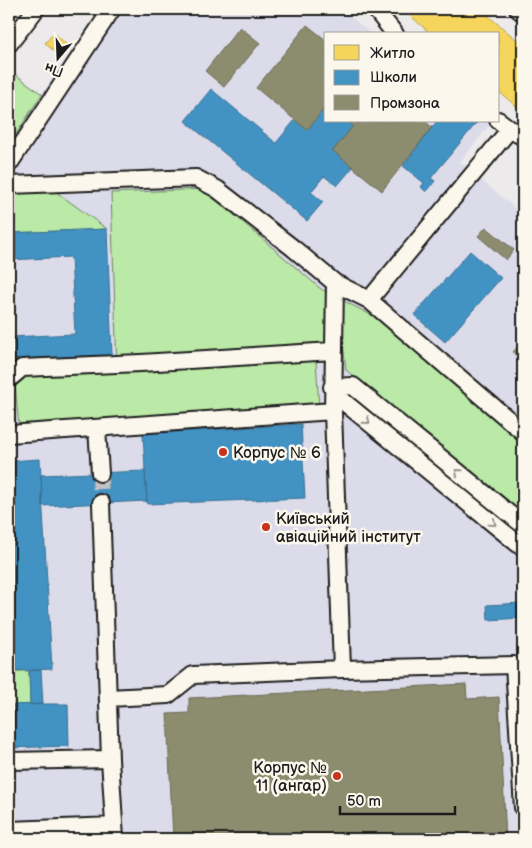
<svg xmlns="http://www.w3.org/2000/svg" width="532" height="848" font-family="'Balsamiq Sans',sans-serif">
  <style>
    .built { fill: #dcdbea }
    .green { fill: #bbe9a7; stroke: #6c8262 }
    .homes { fill: #f6d55c; stroke: #b59e49 }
    .schools { fill: #4393c3; stroke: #376f91 }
    .industry { fill: #8c8c6e; stroke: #6a6a55 }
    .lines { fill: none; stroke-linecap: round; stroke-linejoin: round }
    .minor-tunnel { stroke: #c3c1c2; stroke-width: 16; stroke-dasharray: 16 8; stroke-linecap: butt }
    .minor-casing { stroke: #1c1c1c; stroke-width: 20 }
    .minor { stroke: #fbf7ec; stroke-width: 16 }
    .oneway { stroke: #97948e }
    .poi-dot { fill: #c8321e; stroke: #fbf7ec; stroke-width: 2 }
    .labels { text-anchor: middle; stroke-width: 5; stroke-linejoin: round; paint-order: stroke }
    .poi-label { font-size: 16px; fill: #1c1c1c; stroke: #fbf7ec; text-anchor: start }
  </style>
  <rect width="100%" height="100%" fill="#edeaeb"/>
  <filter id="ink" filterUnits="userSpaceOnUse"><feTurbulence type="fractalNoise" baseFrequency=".02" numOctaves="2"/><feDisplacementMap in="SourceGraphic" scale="10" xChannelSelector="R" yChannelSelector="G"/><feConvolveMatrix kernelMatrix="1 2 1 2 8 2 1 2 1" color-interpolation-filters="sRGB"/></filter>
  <g filter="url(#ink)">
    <path class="built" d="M102 9H342L371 34H326V121H487L490 124 460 162 523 215V839H9V67L42 94Z"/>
    <path class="green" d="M9 70 42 94 9 145Z
      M204 189 321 289 373 316 523 441V517L346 370 343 343 315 344 319 407 19 428 15 384 27 374 117 370 111 193Z
      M55 191 107 229 9 233V193Z
      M9 623 12 671H29L30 705H9Z"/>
    <path class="homes" d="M9 9H18L9 21Z
      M405 9H480L523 45V112L498 91V34H431L405 11Z
      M54 33 66 44 57 54 45 43Z"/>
    <path class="schools" d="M211 89 276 143 295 120 307 130 326 106V121H347L353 126 333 151 353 167 337 186 324 176 311 192 323 202 307 221 185 121Z
      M437 121H478L431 178 435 181 426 192 421 187 424 183 403 166Z
      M107 229 112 356 9 360V337L75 334 71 257 9 260V233Z
      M470 251 501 278 445 342 414 315Z
      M301 424 305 498 147 504 143 434Z
      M40 459 52 669 12 671 9 623V461Z
      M145 471 147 501 42 506 41 475Z
      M522 596H523V618L488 620 487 605 522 603Z
      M41 670 43 704 30 705 29 671Z
      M43 704H68L69 746 9 748V705Z
      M60 837V839H25Z"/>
    <path class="industry" d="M307 25 326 40V106L307 130 256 88Z
      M240 27 260 43 224 87 205 71Z
      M347 121H425L432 127 382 191 333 151 353 126Z
      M486 227 514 250 506 260 478 236Z
      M523 341V362L513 352Z
      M466 684 467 699 499 697 506 839H173L167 714 189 713V698Z"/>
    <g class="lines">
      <path class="minor-tunnel" d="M100 473 101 503"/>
      <g class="minor-casing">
        <path id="minor" d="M375 9 395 34
          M518 9 523 13
          M9 44 36 9
          M498 120 510 129 523 137
          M9 164 112 9
          M9 185 196 178 217 189 293 248 335 283 333 411 342 669 514 665 523 808
          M335 283 369 300 523 432
          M369 300 510 129
          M9 379 22 368 141 363 333 351
          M332 387 344 402 523 548
          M332 387 353 386 523 525
          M97 428 100 473
          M9 434 333 411
          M101 503 110 759 115 839
          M108 698 168 695 193 675 342 669
          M9 761 110 759
          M9 830 114 826"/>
      </g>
      <use href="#minor" class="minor"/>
    </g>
    <defs><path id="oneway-chevron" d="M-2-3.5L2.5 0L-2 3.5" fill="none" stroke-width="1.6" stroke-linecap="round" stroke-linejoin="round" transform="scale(1.25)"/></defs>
    <g class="oneway">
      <use href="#oneway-chevron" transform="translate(367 421) rotate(39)"/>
      <use href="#oneway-chevron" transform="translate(458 472) rotate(-141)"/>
      <use href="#oneway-chevron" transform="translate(493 523) rotate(39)"/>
    </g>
  </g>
  <g class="poi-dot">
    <circle cx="223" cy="452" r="5"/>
    <circle cx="266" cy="527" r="5"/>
    <circle cx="337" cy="776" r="5"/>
  </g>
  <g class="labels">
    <g class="poi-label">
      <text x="233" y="458">Корпус № 6</text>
      <text x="276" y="524">Київський<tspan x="276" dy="18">авіаційний інститут</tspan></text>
      <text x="327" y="773" text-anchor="end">Корпус №<tspan x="327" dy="18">11 (ангар)</tspan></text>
    </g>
  </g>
  <rect width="532" height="848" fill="none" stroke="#fbf7ec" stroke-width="30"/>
  <rect x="15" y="15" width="502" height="818" fill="none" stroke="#1c1c1c" stroke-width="2" filter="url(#ink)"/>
  <rect x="324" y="32" width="175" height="90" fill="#fbf7ec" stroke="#a29f99"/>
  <rect x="334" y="45" width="25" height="15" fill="#f6d55c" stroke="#a29f99"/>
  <text x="370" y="58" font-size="15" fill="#1c1c1c">Житло</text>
  <rect x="334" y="70" width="25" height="15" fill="#4393c3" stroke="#a29f99"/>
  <text x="370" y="82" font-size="15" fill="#1c1c1c">Школи</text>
  <rect x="334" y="95" width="25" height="15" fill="#8c8c6e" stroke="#a29f99"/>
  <text x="370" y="108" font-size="15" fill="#1c1c1c">Промзона</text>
  <g transform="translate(58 58) rotate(199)" stroke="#fbf7ec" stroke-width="4" paint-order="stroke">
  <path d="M0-4L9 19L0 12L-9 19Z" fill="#1c1c1c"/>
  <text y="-8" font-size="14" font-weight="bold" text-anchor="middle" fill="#1c1c1c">Пн</text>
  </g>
  <path d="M340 806v8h115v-8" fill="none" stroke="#1c1c1c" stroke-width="2.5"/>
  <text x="347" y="806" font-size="15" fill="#1c1c1c" stroke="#fbf7ec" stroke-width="4" paint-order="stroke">50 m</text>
</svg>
